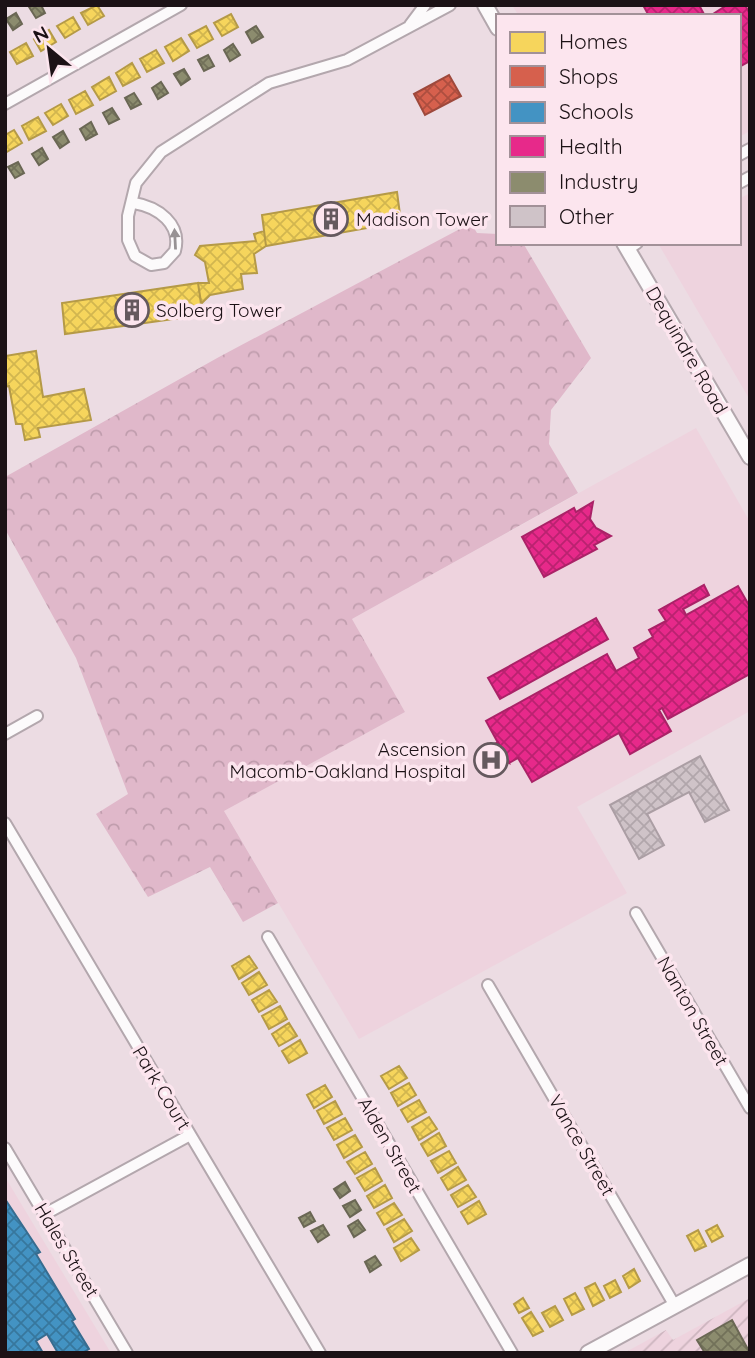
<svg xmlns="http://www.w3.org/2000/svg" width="755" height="1358" font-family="Quicksand,sans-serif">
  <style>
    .built { fill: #eed3de }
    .industrial { fill: url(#industrial-furrows) }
    .forest { fill: url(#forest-crowns) }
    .homes { fill: url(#homes-cross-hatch); stroke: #b59a47; stroke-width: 2 }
    .shops { fill: url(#shops-cross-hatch); stroke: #9e493c; stroke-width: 2 }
    .schools { fill: url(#schools-cross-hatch); stroke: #376c8f; stroke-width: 2 }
    .health { fill: url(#health-cross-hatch); stroke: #aa2267; stroke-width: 2 }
    .industry { fill: url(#industry-cross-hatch); stroke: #6a6754; stroke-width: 2 }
    .building { fill: url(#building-cross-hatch); stroke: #ab9ea4; stroke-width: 2 }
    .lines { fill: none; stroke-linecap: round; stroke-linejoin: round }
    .minor-casing { stroke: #b3a7ad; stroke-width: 14 }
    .secondary-casing { stroke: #b3a7ad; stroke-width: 18 }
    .minor { stroke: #fcfafb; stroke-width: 10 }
    .secondary { stroke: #fcfafb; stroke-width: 14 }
    .oneway { fill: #979294 }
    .labels { text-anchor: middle; stroke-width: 7; stroke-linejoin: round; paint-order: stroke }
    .poi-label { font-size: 19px; fill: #1c1216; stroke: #fce5ee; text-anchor: start }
    .street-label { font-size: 19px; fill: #1c1216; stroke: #fce5ee }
  </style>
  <defs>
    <pattern id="industrial-furrows" width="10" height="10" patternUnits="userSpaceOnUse" patternTransform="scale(1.75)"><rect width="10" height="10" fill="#eed3de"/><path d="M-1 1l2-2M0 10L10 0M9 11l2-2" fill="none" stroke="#ccb4be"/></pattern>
    <pattern id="forest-crowns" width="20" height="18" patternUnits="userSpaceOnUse" patternTransform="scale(1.75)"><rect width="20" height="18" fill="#e0b8ca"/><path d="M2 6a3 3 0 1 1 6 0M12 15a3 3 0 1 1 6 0" fill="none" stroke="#c09dad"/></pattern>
    <pattern id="homes-cross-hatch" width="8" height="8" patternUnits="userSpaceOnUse" patternTransform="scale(1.75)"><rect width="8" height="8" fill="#f6d55c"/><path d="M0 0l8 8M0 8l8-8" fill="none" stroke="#d2b64f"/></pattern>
    <pattern id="shops-cross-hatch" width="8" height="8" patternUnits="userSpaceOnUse" patternTransform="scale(1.75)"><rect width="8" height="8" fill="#d6604d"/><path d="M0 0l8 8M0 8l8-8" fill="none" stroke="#ad4e3f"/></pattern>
    <pattern id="schools-cross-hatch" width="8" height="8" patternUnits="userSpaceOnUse" patternTransform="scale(1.75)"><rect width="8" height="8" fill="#4393c3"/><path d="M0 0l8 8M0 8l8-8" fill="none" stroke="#37779d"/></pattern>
    <pattern id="health-cross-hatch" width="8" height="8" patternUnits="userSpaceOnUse" patternTransform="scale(1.75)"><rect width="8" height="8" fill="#e7298a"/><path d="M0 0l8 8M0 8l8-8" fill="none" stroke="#ba2270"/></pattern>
    <pattern id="industry-cross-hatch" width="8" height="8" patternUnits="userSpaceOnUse" patternTransform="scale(1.75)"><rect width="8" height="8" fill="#8c8c6e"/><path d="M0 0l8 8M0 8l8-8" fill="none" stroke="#727159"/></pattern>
    <pattern id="building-cross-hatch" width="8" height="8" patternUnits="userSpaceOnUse" patternTransform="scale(1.75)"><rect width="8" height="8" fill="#cfc3c8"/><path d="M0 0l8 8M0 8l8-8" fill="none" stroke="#b1a6ab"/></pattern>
  </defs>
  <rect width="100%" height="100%" fill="#ecdce3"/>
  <path class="built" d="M512 5H750V131L739 137V16H519Z
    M750 193V400L659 245 739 243V199Z
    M696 428 750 522V711L577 807 627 893 359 1039 224 811 405 712 352 619Z
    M5 1177 111 1353H5Z"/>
  <path class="industrial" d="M750 1298V1353H624L666 1330 673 1340Z"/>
  <path class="forest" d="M471 223 477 233 498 234V243H523L591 358 551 410 549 444 578 493 352 619 405 712 224 811 278 903 243 922 210 867 148 897 96 814 128 794 76 658 5 529V477L219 357Z"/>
  <path class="homes" d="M97 5 104 16 88 25 81 13Z
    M231 14 238 27 222 36 214 23Z
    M73 17 80 29 65 38 57 26Z
    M206 26 213 39 197 48 189 35Z
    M49 30 56 42 41 51 34 39Z
    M181 38 189 51 173 61 165 47Z
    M26 43 33 56 17 64 10 52Z
    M156 50 164 63 147 72 140 59Z
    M132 63 140 77 123 86 116 73Z
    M109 77 116 91 100 100 92 87Z
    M85 91 93 105 76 114 69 100Z
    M61 104 68 116 53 125 45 113Z
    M38 117 46 131 29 140 22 126Z
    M14 130 22 143 5 153V135Z
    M397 192 401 222 266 246 262 215Z
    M264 231 266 246 254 254 257 273 241 274 243 289 210 295 201 304 198 283H209L205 262 195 255 200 246 256 241 254 234Z
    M198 283 203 315 65 334 62 303Z
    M36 351 43 397 84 389 91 420 38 428 40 437 25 440 22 424H16L9 386 5 387V356Z
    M249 956 257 968 239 979 232 966Z
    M259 972 267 985 249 995 242 983Z
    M269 990 277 1002 259 1012 252 1000Z
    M280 1006 287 1019 269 1029 262 1016Z
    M289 1023 297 1036 279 1046 272 1034Z
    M300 1040 307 1053 289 1063 282 1051Z
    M399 1066 407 1078 389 1089 381 1076Z
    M409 1083 416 1095 398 1106 391 1093Z
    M325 1085 332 1097 314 1108 307 1095Z
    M419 1100 426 1112 408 1122 401 1110Z
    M335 1101 342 1114 324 1124 317 1111Z
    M429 1117 437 1129 419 1140 412 1127Z
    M345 1118 352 1130 334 1140 327 1128Z
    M439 1133 446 1146 428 1156 421 1144Z
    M355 1135 362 1147 344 1158 337 1145Z
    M449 1151 456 1163 438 1173 431 1161Z
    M365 1152 372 1164 355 1174 347 1162Z
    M458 1167 466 1180 448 1190 441 1178Z
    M375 1168 382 1181 365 1191 357 1178Z
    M385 1185 392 1198 374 1208 367 1196Z
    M468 1185 476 1197 458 1207 451 1195Z
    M479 1201 486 1214 468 1224 461 1212Z
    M394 1203 402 1215 384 1225 377 1213Z
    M404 1219 412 1231 394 1242 387 1229Z
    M717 1225 723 1236 712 1242 706 1231Z
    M698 1230 706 1246 695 1251 687 1236Z
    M411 1238 419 1250 401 1261 394 1248Z
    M634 1269 640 1281 629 1288 623 1276Z
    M615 1280 621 1292 610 1298 604 1286Z
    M595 1283 604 1300 593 1306 585 1288Z
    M575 1293 584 1309 572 1315 564 1299Z
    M523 1298 529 1308 519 1313 514 1304Z
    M555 1306 563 1320 550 1327 542 1313Z
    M531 1312 543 1331 533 1336 522 1318Z"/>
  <path class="shops" d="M449 75 461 96 425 115 414 94Z"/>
  <path class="schools" d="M5 1199 40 1252 36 1254 75 1319 72 1321 89 1349 82 1353H58L47 1334 36 1341 43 1353H5Z"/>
  <path class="health" d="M643 5H699L705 16H649Z
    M727 5H745L750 14V61L739 67V16H710Z
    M593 502 590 519 596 528 611 536 594 545 597 549 544 577 522 537 574 508 576 512Z
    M704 585 709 595 683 609 686 615 738 586 750 607V674L668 719 662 708 659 710 671 731 630 754 619 733 532 782 518 758 509 763 486 721 607 654 616 671 639 658 634 648 653 637 649 630 666 621 659 610Z
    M596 618 608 639 500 699 488 678Z
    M498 742 509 763 478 753Z"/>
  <path class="industry" d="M33 5H41L45 13 36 18 29 7Z
    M16 13 22 24 13 30 6 19Z
    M256 26 263 37 252 43 246 32Z
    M233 44 240 55 230 61 224 50Z
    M208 55 214 66 204 71 198 60Z
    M184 69 190 79 181 85 174 74Z
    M161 82 168 93 158 99 152 88Z
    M134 93 141 104 131 109 125 98Z
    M112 108 119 119 109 124 103 113Z
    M91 122 97 134 86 140 80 129Z
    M63 131 69 142 60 148 53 137Z
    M42 148 48 159 39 165 32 154Z
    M18 162 24 173 15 178 8 167Z
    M345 1182 350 1191 340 1198 334 1189Z
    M355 1200 361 1210 350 1217 343 1206Z
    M310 1212 315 1221 304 1227 299 1218Z
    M358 1220 365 1230 354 1237 348 1226Z
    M323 1225 329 1235 318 1242 311 1231Z
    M375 1256 381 1265 370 1272 365 1262Z
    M732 1320 750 1353H705L697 1340Z"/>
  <path class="building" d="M700 756 729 810 705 822 689 792 647 814 664 845 639 859 610 805Z"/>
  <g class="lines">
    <g class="minor-casing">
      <path id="minor" d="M410 25 425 5
        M5 104 181 5
        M739 155 750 149
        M739 183 750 177
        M134 203C158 207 182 224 175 251L164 263 151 265 135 256 128 240V216L136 183 161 152 269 83 347 60 450 5
        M628 249 637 243
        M5 734 37 716
        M5 823 320 1353
        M636 913 750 1108
        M268 937 512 1353
        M488 985 675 1306
        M5 1148 127 1353
        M45 1214 190 1135"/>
    </g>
    <g class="secondary-casing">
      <path id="secondary" d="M485 5 498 28
        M624 243 750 457
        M588 1353 750 1265"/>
    </g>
    <use href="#minor" class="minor"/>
    <use href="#secondary" class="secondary"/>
  </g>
  <defs><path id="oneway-solid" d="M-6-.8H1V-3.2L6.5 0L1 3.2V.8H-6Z" transform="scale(1.75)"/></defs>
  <use class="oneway" href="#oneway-solid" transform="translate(175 239) rotate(-93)"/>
  <defs>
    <g id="building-ring" transform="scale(1.75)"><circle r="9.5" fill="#fce5ee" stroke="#65595e" stroke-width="1.5"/><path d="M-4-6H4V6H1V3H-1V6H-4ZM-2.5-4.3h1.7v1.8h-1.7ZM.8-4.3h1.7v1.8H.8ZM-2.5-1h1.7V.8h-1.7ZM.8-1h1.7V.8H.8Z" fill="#65595e"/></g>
    <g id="hospital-ring" transform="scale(1.75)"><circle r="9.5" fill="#fce5ee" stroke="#65595e" stroke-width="1.5"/><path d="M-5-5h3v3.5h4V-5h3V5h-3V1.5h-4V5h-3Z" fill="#65595e"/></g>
  </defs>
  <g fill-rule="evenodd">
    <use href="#building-ring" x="331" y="219"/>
    <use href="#building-ring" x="132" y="310"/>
    <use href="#hospital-ring" x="491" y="760"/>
  </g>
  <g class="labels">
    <g class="poi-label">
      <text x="356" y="226">Madison Tower</text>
      <text x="156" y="317">Solberg Tower</text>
      <text x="466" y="756" text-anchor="end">Ascension<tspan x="466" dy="22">Macomb-Oakland Hospital</tspan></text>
    </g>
    <g class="street-label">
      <text transform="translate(687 350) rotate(60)" y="7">Dequindre Road</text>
      <text transform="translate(693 1011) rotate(60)" y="7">Nanton Street</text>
      <text transform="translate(162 1088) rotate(59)" y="7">Park Court</text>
      <text transform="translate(390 1145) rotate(60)" y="7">Alden Street</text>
      <text transform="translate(582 1145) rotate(60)" y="7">Vance Street</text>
      <text transform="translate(67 1250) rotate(59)" y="7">Hales Street</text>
    </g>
  </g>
  <rect width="755" height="1358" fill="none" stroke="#1c1216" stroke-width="14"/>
  <rect x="496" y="14" width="245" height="231" fill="#fce5ee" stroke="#a29198" stroke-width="2"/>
  <rect x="510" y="32" width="35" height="21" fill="#f6d55c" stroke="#a29198" stroke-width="2"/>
  <text x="559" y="49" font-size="21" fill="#1c1216">Homes</text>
  <rect x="510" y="66" width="35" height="21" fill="#d6604d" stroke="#a29198" stroke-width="2"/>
  <text x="559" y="84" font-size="21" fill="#1c1216">Shops</text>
  <rect x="510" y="102" width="35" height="21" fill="#4393c3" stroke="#a29198" stroke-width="2"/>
  <text x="559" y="119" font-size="21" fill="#1c1216">Schools</text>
  <rect x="510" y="136" width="35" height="21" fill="#e7298a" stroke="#a29198" stroke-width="2"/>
  <text x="559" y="154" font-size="21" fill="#1c1216">Health</text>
  <rect x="510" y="172" width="35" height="21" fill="#8c8c6e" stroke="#a29198" stroke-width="2"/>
  <text x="559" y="189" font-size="21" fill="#1c1216">Industry</text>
  <rect x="510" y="206" width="35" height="21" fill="#cfc3c8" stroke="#a29198" stroke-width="2"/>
  <text x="559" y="224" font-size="21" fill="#1c1216">Other</text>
  <g transform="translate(49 49) rotate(331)" stroke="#fce5ee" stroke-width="5" paint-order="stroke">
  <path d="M0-5L12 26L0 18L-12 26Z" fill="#1c1216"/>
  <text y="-10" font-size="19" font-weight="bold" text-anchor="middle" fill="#1c1216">N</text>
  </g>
</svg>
